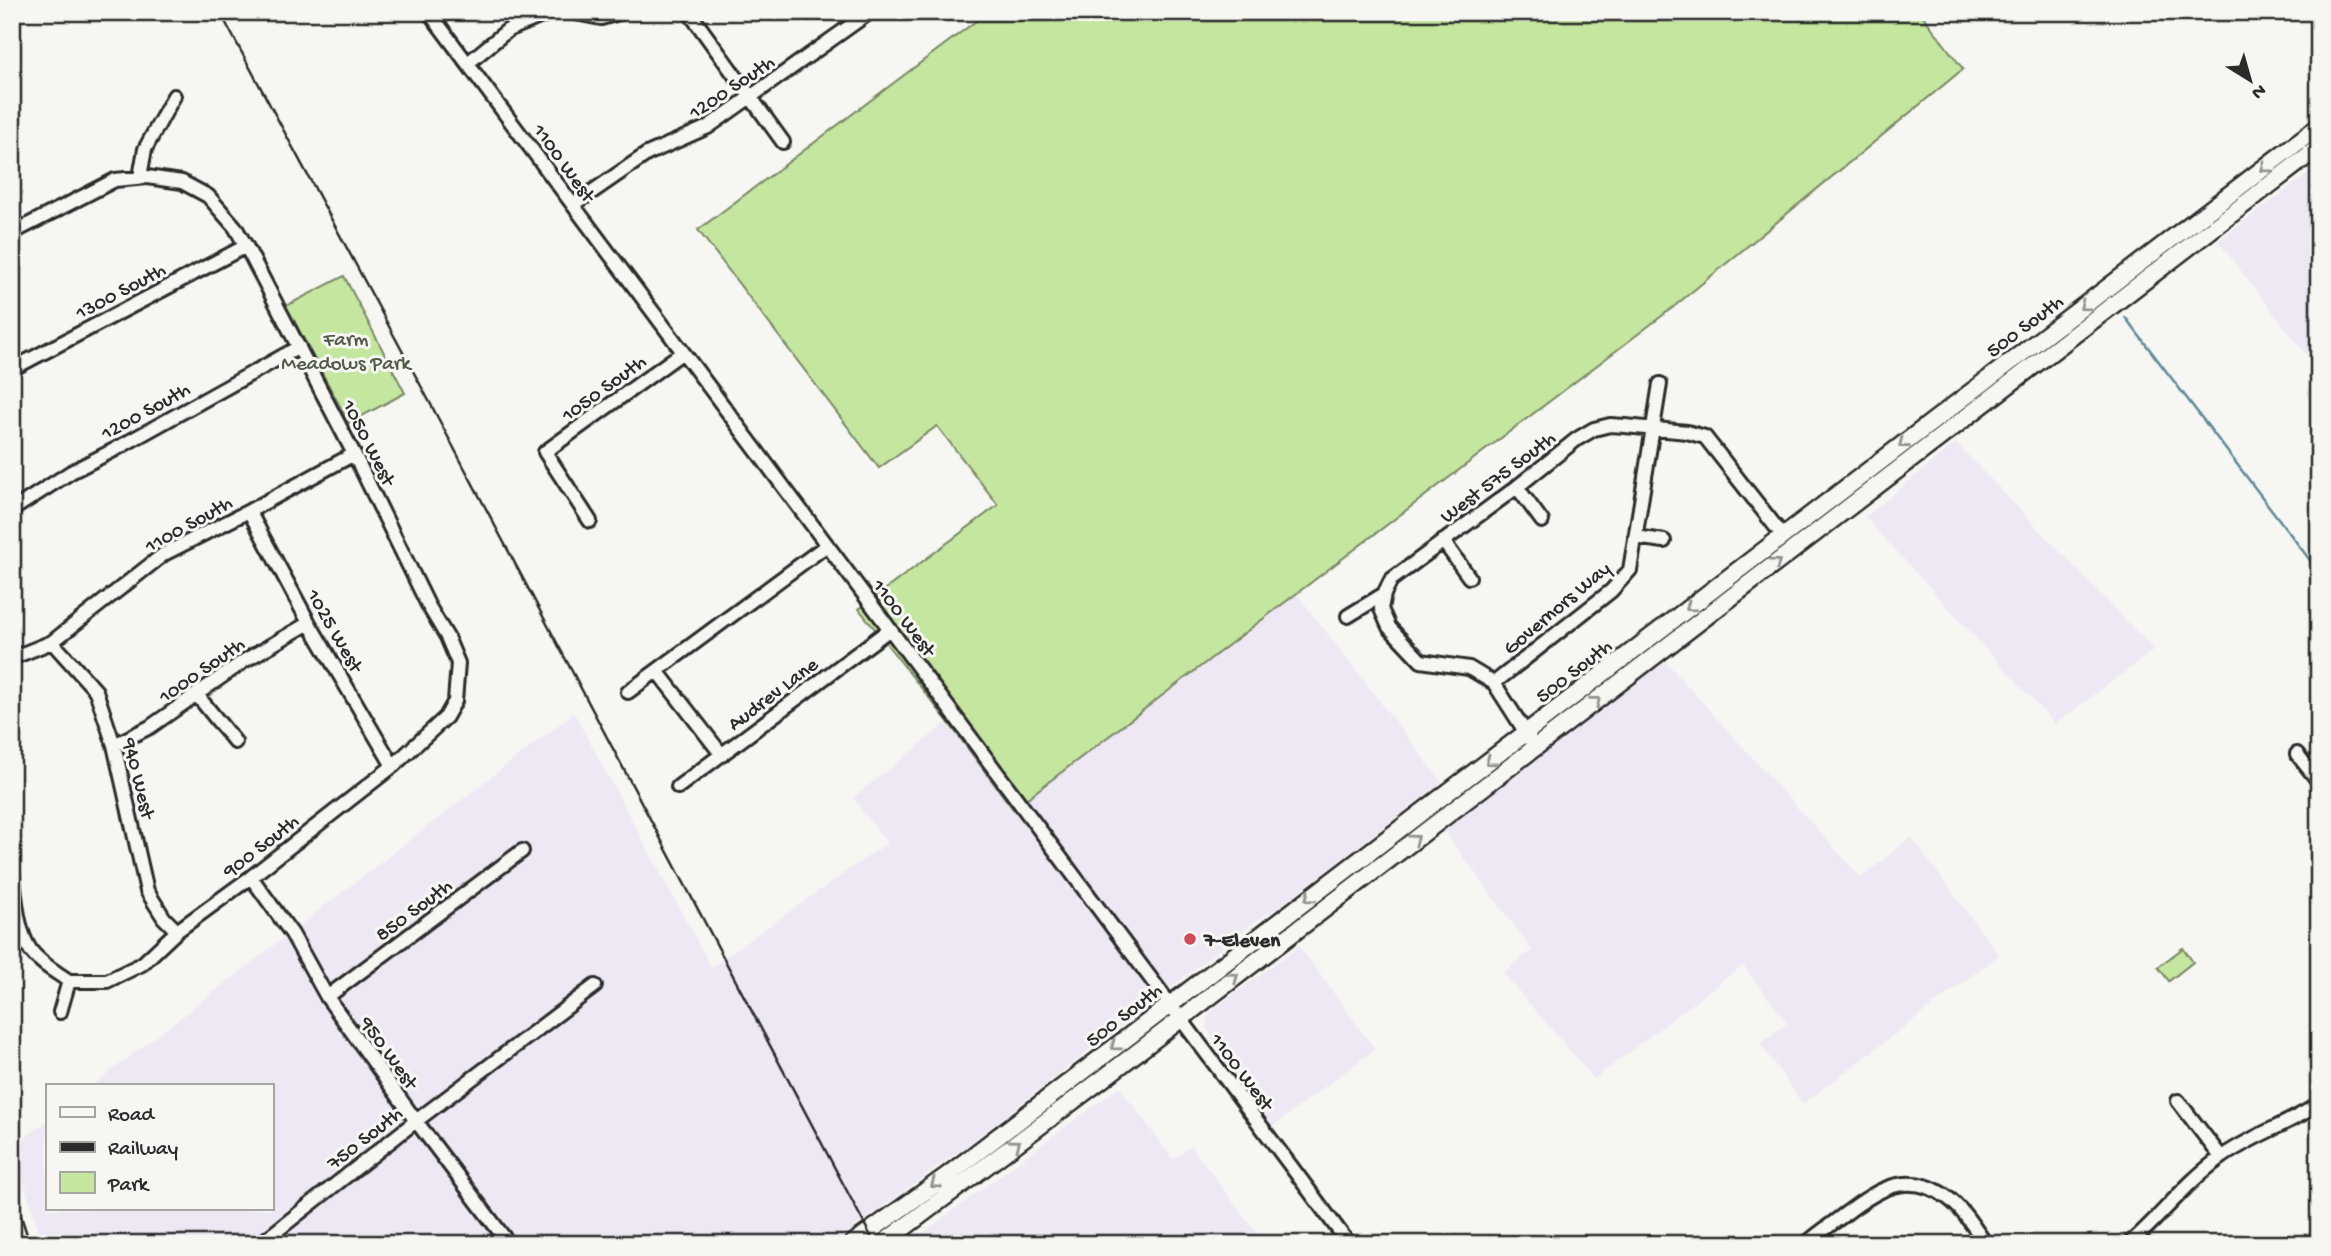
<svg xmlns="http://www.w3.org/2000/svg" width="2331" height="1256" font-family="'Gochi Hand',sans-serif">
  <style>
    .built { fill: #eee8f4 }
    .green { fill: #c5e69f; stroke: #788865; stroke-width: 2 }
    .lines { fill: none; stroke-linecap: round; stroke-linejoin: round }
    .stream { stroke: #5d8898; stroke-width: 2.5 }
    .minor-casing { stroke: #2b2b2b; stroke-width: 18 }
    .major-casing { stroke: #2b2b2b; stroke-width: 21 }
    .minor { stroke: #f6f6f2; stroke-width: 12 }
    .major { stroke: #f6f6f2; stroke-width: 16 }
    .rail { stroke: #2b2b2b; stroke-width: 2.5 }
    .oneway { stroke: #90908e }
    .poi-dot { fill: #d1495b; stroke: #f6f6f2; stroke-width: 2.5 }
    .labels { text-anchor: middle; stroke-width: 6; stroke-linejoin: round; paint-order: stroke }
    .street-label { font-size: 21px; fill: #2b2b2b; stroke: #f6f6f2 }
    .park-label { font-size: 21px; fill: #525a48; stroke: #f6f6f2 }
    .poi-label { font-size: 21px; font-weight: bold; fill: #2b2b2b; stroke: #f6f6f2; text-anchor: start }
  </style>
  <rect width="100%" height="100%" fill="#f6f6f2"/>
  <filter id="ink" filterUnits="userSpaceOnUse"><feTurbulence type="fractalNoise" baseFrequency=".0143" numOctaves="2"/><feDisplacementMap in="SourceGraphic" scale="14" xChannelSelector="R" yChannelSelector="G"/><feConvolveMatrix kernelMatrix="1 2 1 2 8 2 1 2 1" color-interpolation-filters="sRGB"/></filter>
  <g filter="url(#ink)">
    <path class="built" d="M2317 167 2319 170V371L2218 241Z
      M1956 443 2154 650 2055 724 1865 517Z
      M1296 593 1442 782 1283 904 1255 922 966 1146 832 1244H43L13 1147 47 1121V1209H271V1086H92L574 713 711 967 887 843 853 798 948 722 1013 809Z
      M1665 661 1861 878 1911 837 1999 955 1803 1104 1760 1044 1787 1023 1743 965 1594 1079 1503 973 1532 950 1444 831Z
      M1299 946 1375 1049 1268 1130 1206 1027 1210 1012Z
      M1119 1087 1173 1159 1191 1146 1265 1244H914L912 1241Z"/>
    <path class="green" d="M988 12H1920L1963 69 1671 309 1013 809 948 722 859 609 998 505 937 426 879 468 698 230Z
      M344 276 405 393 349 423 286 306Z
      M2183 948 2193 962 2169 981 2158 967Z"/>
    <g class="lines">
      <path class="stream" d="M2125 317 2319 572
        M2316 1244 2319 1241"/>
      <g class="minor-casing">
        <path id="minor" d="M429 12 1349 1244
          M570 12 601 18 622 12
          M689 12 783 142
          M468 63 508 30 552 12
          M140 177 145 149 174 96
          M573 205 647 154 708 127 870 12
          M12 233 115 180 147 177 182 182 208 196 235 227 246 246 354 454 428 605 447 637 458 663 455 701 446 717 393 766 251 877 177 931 142 964 107 981H69
          M12 369 246 246
          M1517 487 1542 521
          M12 510 71 472 114 450 299 347
          M249 511 309 623 393 766
          M590 521 545 452 683 352
          M1635 537 1664 541
          M1443 541 1469 577
          M1348 616 1384 594
          M52 642 96 691 114 745 147 891 164 918 177 931
          M12 658 52 642 164 554 249 511 354 454
          M657 671 722 755
          M1494 683 1611 591 1630 570 1660 384
          M628 692 827 545
          M197 695 235 742
          M114 745 150 727 244 661 309 623
          M1535 747 1494 683 1469 668 1421 661 1389 627 1381 609 1384 594 1391 580 1517 487 1577 439 1594 429 1610 425 1625 426 1687 432 1705 437 1783 536
          M2297 754 2319 782
          M678 787 890 629
          M12 871C16 897 16 929 31 951 41 964 56 972 69 981
          M251 877 292 934 327 997 416 1121 509 1244
          M327 997 522 851
          M60 1012 69 981
          M2178 1101 2221 1157
          M260 1244 416 1121 595 986
          M1806 1244C1818 1233 1832 1224 1845 1214 1878 1189 1909 1169 1948 1198 1963 1209 1974 1228 1986 1244
          M2129 1244C2161 1217 2185 1183 2219 1159 2250 1136 2287 1125 2319 1104"/>
      </g>
      <g class="major-casing">
        <path id="major" d="M852 1244 945 1177 2319 126
          M882 1244 1105 1077 2319 147"/>
      </g>
      <use href="#minor" class="minor"/>
      <use href="#major" class="major"/>
      <path class="rail" d="M220 12 428 399 875 1244
        M12 1188 30 1244"/>
    </g>
    <defs><path id="oneway-chevron" d="M-2-3.5L2.5 0L-2 3.5" fill="none" stroke-width="1.6" stroke-linecap="round" stroke-linejoin="round" transform="scale(1.75)"/></defs>
    <g class="oneway">
      <use href="#oneway-chevron" transform="translate(2265 168) rotate(143)"/>
      <use href="#oneway-chevron" transform="translate(2084 306) rotate(143)"/>
      <use href="#oneway-chevron" transform="translate(1903 444) rotate(142)"/>
      <use href="#oneway-chevron" transform="translate(1776 563) rotate(-37)"/>
      <use href="#oneway-chevron" transform="translate(1690 607) rotate(143)"/>
      <use href="#oneway-chevron" transform="translate(1596 701) rotate(-38)"/>
      <use href="#oneway-chevron" transform="translate(1490 761) rotate(143)"/>
      <use href="#oneway-chevron" transform="translate(1415 839) rotate(-37)"/>
      <use href="#oneway-chevron" transform="translate(1309 898) rotate(143)"/>
      <use href="#oneway-chevron" transform="translate(1234 977) rotate(-37)"/>
      <use href="#oneway-chevron" transform="translate(1115 1046) rotate(143)"/>
      <use href="#oneway-chevron" transform="translate(1016 1144) rotate(-37)"/>
      <use href="#oneway-chevron" transform="translate(935 1184) rotate(144)"/>
    </g>
  </g>
  <circle class="poi-dot" cx="1190" cy="939" r="7"/>
  <g class="labels">
    <g class="street-label">
      <text transform="translate(731 86) rotate(-34)" y="7">1200 South</text>
      <text transform="translate(565 162) rotate(54)" y="7">1100 West</text>
      <text transform="translate(120 290) rotate(-28)" y="7">1300 South</text>
      <text transform="translate(2024 325) rotate(-37)" y="7">500 South</text>
      <text transform="translate(603 387) rotate(-36)" y="7">1050 South</text>
      <text transform="translate(145 410) rotate(-29)" y="7">1200 South</text>
      <text transform="translate(370 442) rotate(63)" y="7">1050 West</text>
      <text transform="translate(1497 476) rotate(-37)" y="7">West 575 South</text>
      <text transform="translate(188 523) rotate(-29)" y="7">1100 South</text>
      <text transform="translate(1556 607) rotate(-40)" y="7">Governors Way</text>
      <text transform="translate(905 617) rotate(53)" y="7">1100 West</text>
      <text transform="translate(336 630) rotate(60)" y="7">1025 West</text>
      <text transform="translate(201 669) rotate(-35)" y="7">1000 South</text>
      <text transform="translate(1573 670) rotate(-38)" y="7">500 South</text>
      <text transform="translate(772 693) rotate(-37)" y="7">Audrev Lane</text>
      <text transform="translate(140 778) rotate(76)" y="7">940 West</text>
      <text transform="translate(260 845) rotate(-38)" y="7">900 South</text>
      <text transform="translate(413 909) rotate(-37)" y="7">850 South</text>
      <text transform="translate(1123 1014) rotate(-38)" y="7">500 South</text>
      <text transform="translate(390 1052) rotate(54)" y="7">950 West</text>
      <text transform="translate(1243 1071) rotate(53)" y="7">1100 West</text>
      <text transform="translate(364 1137) rotate(-38)" y="7">750 South</text>
    </g>
    <g class="park-label">
      <text x="346" y="345">Farm<tspan x="346" dy="24">Meadows Park</tspan></text>
    </g>
    <g class="poi-label">
      <text x="1204" y="946">7-Eleven</text>
    </g>
  </g>
  <rect width="2331" height="1256" fill="none" stroke="#f6f6f2" stroke-width="42"/>
  <rect x="21" y="21" width="2289" height="1214" fill="none" stroke="#2b2b2b" stroke-width="2.5" filter="url(#ink)"/>
  <rect x="46" y="1084" width="228" height="126" fill="#f6f6f2" stroke="#a5a5a2" stroke-width="2"/>
  <rect x="60" y="1107" width="35" height="10" fill="#f6f6f2" stroke="#a5a5a2" stroke-width="2"/>
  <text x="108" y="1120" font-size="21" fill="#2b2b2b">Road</text>
  <rect x="60" y="1142" width="35" height="10" fill="#2b2b2b" stroke="#a5a5a2" stroke-width="2"/>
  <text x="108" y="1154" font-size="21" fill="#2b2b2b">Railway</text>
  <rect x="60" y="1172" width="35" height="21" fill="#c5e69f" stroke="#a5a5a2" stroke-width="2"/>
  <text x="108" y="1190" font-size="21" fill="#2b2b2b">Park</text>
  <g transform="translate(2250 80) rotate(143)" stroke="#f6f6f2" stroke-width="5" paint-order="stroke">
  <path d="M0-5L12 26L0 18L-12 26Z" fill="#2b2b2b"/>
  <text y="-10" font-size="19" font-weight="bold" text-anchor="middle" fill="#2b2b2b">N</text>
  </g>
</svg>
